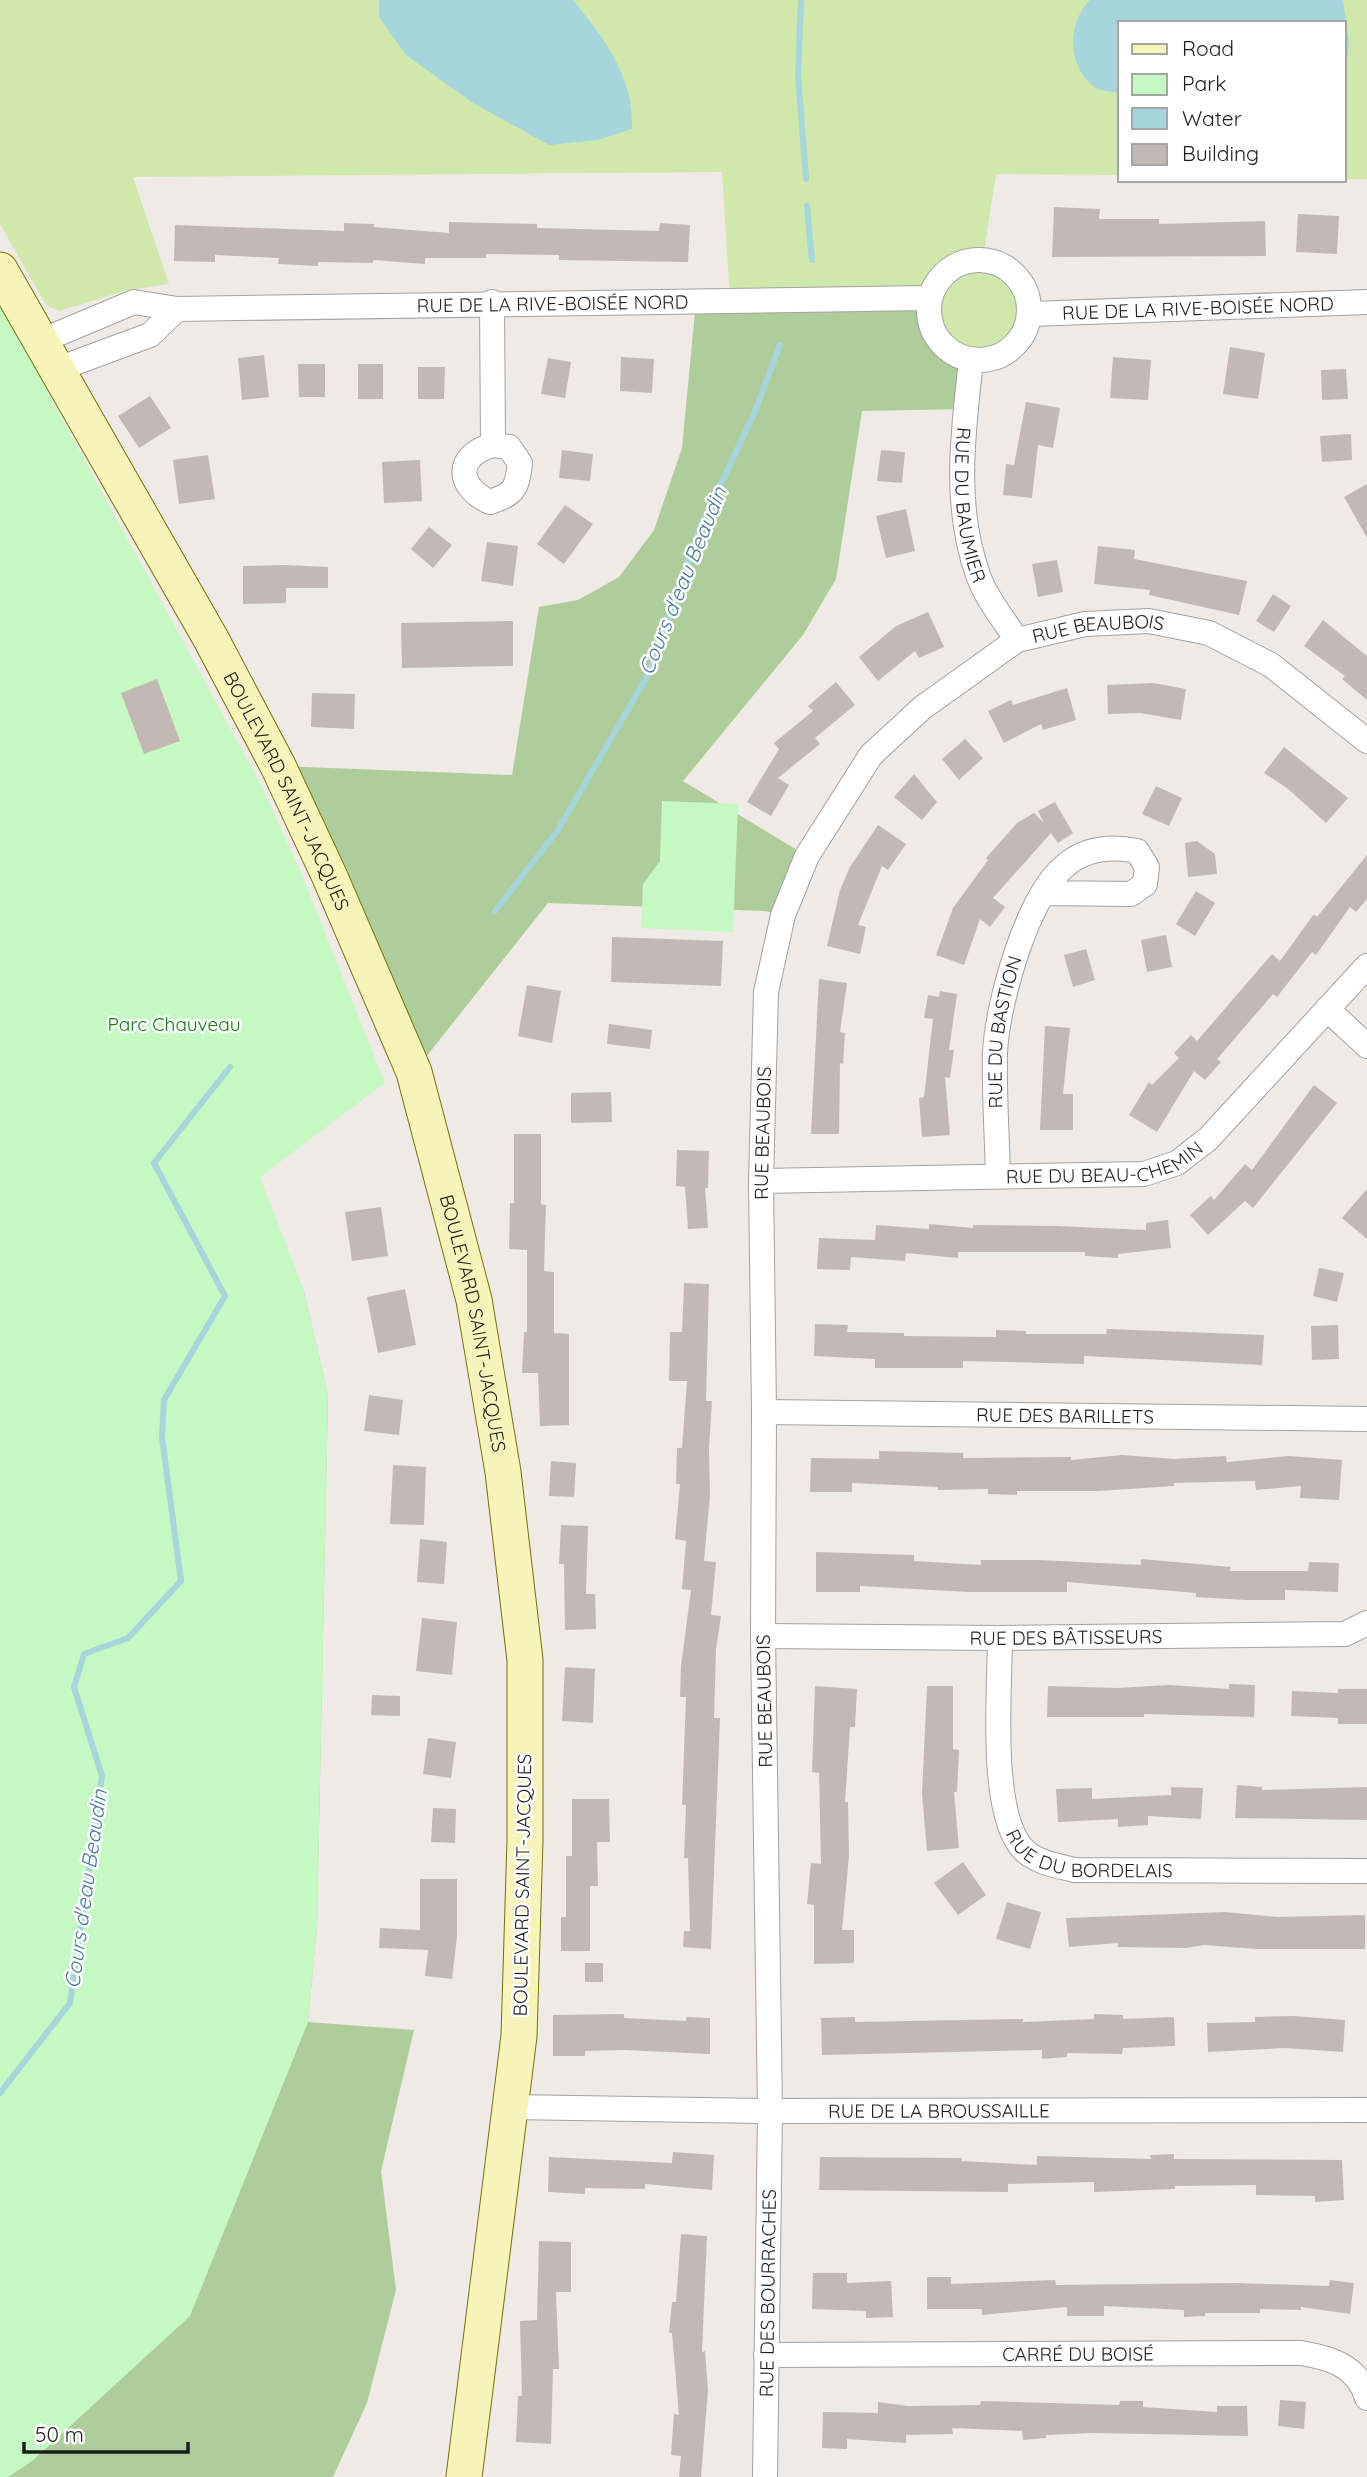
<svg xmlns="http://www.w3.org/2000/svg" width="1367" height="2477" font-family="Quicksand,sans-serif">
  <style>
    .grass { fill: #d0e8ac }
    .forest { fill: #afcd9b }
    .park { fill: #c5f8c3 }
    .water { fill: #a6d5db }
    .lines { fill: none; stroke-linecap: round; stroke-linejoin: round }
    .stream { stroke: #a6d5db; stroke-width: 6 }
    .building { fill: #c3b9b4 }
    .street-casing { stroke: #a2a2a2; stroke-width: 26 }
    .secondary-casing { stroke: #737208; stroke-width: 37 }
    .street { stroke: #fff; stroke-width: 24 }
    .secondary { stroke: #f7f4ba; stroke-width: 35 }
    .labels { text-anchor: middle; stroke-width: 5; stroke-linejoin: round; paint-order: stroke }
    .street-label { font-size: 19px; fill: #1e1e1e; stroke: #fff }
    .park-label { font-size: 19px; fill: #127a0f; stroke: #fff }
    .water-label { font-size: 21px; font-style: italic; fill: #477b9c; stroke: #fff }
  </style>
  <rect width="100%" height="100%" fill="#efeae5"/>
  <path class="grass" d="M0 0H1367V179H1344V23H1120V175L996 174 983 259C992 263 1005 266 1013 272 1020 278 1027 291 1028 300 1039 373 928 387 929 299L730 300 722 172 133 177 169 284 128 290 59 311 46 305 0 224Z"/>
  <path class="forest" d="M929 298C928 337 939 343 971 361L966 409 862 411 836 579 803 635 683 781 807 856 783 915 765 911 548 903 414 1072 278 766 512 775 539 607 578 600 619 577 654 530 682 448 696 301Z
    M0 1126 250 1147 260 1239 303 1288 328 1395 317 1926 308 2022 414 2030 381 2171 396 2290 367 2403 333 2477H0Z"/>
  <path class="park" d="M0 304 261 785 302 875 385 1083 260 1177 303 1288 328 1395 317 1926 308 2022 190 2316 31 2462 8 2477H0Z
    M662 801 738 804 733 932 641 928 643 884 660 861Z"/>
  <path class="water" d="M379 0H573C605 39 634 77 632 129L598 140 549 145 473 103 406 55 379 17Z
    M1090 0H1343L1349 43 1346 75 1344 77V23H1120V93C1112 92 1099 91 1093 86 1067 65 1067 23 1090 0Z"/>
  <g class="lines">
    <path class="stream" d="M801 0 798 74 806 179
      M807 206 812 260
      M495 911 558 830 649 673 700 528 754 414 780 345
      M0 2093 70 2003 102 1776 74 1687 84 1654 128 1638 181 1581 162 1437 164 1400 225 1296 154 1163 230 1067"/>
  </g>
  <path class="building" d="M1054 207 1100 209 1099 219H1159V224L1265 221 1266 256 1052 257Z
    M1298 214 1339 216 1337 254 1296 252Z
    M449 222 537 224V228L659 231 660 223 690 225 688 262 559 260V255L486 254V258H425V264L373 260V263L318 262V266L278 264 279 258 215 255V262L174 261 175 225 344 231V223L374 224V227L449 233Z
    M1230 347 1265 353 1258 399 1223 394Z
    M264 355 269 397 242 400 238 358Z
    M621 357 654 359 652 393 620 391Z
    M1113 357 1151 360 1148 400 1110 398Z
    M548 358 571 362 565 398 541 394Z
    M298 364H325V397H299Z
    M358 364H383V399H358Z
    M418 367H445L444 399H418Z
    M1346 369 1348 399 1322 400 1321 370Z
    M150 396 171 428 139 448 118 416Z
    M1026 402 1060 408 1053 448 1038 445 1032 498 1003 495 1006 464 1014 465Z
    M1351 434 1352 460 1322 462 1320 436Z
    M562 450 593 454 590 481 559 478Z
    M881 450 905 452 902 483 877 481Z
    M208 455 215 499 179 504 173 460Z
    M420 460 422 501 384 503 382 462Z
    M1367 484V538L1344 497Z
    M565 505 593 524 564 564 537 544Z
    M906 509 915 551 886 558 876 516Z
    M429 527 452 545 433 568 411 549Z
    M487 542 518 546 513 586 481 581Z
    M1098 546 1135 550 1134 559 1247 581 1239 615 1149 595 1150 590 1094 584Z
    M1057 560 1063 592 1038 597 1032 564Z
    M285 565 328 567V588H286V603L243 604V566Z
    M1273 594 1291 606 1274 632 1256 621Z
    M928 612 944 647 919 658 915 651 878 681 859 657 896 626Z
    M1323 620 1367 656V700L1342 679 1345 676 1304 646Z
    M513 621V666L402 668 401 623Z
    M157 679 180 741 144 754 121 693Z
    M836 682 855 705 815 738 820 744 778 778 789 785 771 816 747 802 779 749 774 743 813 711 808 706Z
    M1153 683 1186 689 1181 720 1140 713 1108 714 1107 685Z
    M1067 688 1076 720 1043 730 1041 724 1004 743 988 711 1011 700 1013 705Z
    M312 693 355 694 354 729 311 727Z
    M965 739 983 758 959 780 942 759Z
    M1284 747 1348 798 1326 823 1287 788 1264 773Z
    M914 774 937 802 922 820 894 797Z
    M1156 786 1182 798 1169 826 1142 814Z
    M1055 802 1073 833 1058 843 1051 833 993 898 1005 907 990 927 980 919 964 965 936 955 953 908 988 860 986 858 1017 823 1034 813 1044 823 1038 811Z
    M878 825 906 844 888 870 882 866 858 925 866 927 860 954 827 946 840 890 850 867Z
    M1197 841 1215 854 1217 874 1188 877 1185 843Z
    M1367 855V899L1356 912 1350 907 1316 955 1312 952 1277 997 1273 994 1217 1059 1221 1062 1205 1080 1194 1071 1157 1132 1129 1115 1149 1082 1152 1085 1179 1058 1174 1053 1191 1035 1197 1041 1272 954 1280 961 1314 914 1317 917Z
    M1196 891 1215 903 1195 936 1176 924Z
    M1166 935 1172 967 1147 972 1141 940Z
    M612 937 723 941 721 986 611 982Z
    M1086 949 1095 980 1073 987 1064 955Z
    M819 979 847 983 840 1032 845 1033 843 1064 840 1063 839 1134H811Z
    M527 985 561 991 552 1043 518 1036Z
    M940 991 957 994 949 1050H954L950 1078 945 1077 950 1135 922 1137 919 1098 924 1097 933 1019 924 1018 928 995 939 997Z
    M609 1024 652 1030 650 1049 607 1044Z
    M1045 1026 1070 1028 1063 1094H1073V1130H1040Z
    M1314 1085 1337 1103 1253 1208 1245 1201 1208 1235 1190 1215 1211 1196 1214 1200 1245 1164 1252 1170Z
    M611 1092 612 1122 571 1123V1093Z
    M514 1134H541V1204L546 1205 544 1271 554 1272V1333L569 1334V1425L540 1426 538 1373H522L524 1332H527V1250L509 1249 510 1203H514Z
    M677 1150 709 1151 708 1188H705L708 1228 688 1229 685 1187 676 1186Z
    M1367 1189V1239L1342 1218Z
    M381 1207 388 1256 352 1261 345 1212Z
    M1168 1220 1171 1248 1118 1254V1258L1085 1256V1252H958V1258L906 1253 905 1261 851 1257 850 1270 817 1269 819 1238 875 1240 876 1225 929 1229V1224L973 1228V1225L1056 1226 1146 1230V1223Z
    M1319 1268 1344 1273 1337 1302 1313 1296Z
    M684 1283 709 1284 706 1401H712L709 1448 710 1495 704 1561 716 1562 711 1615 721 1616 716 1649 714 1718H720L711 1949 683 1947 684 1931H690L688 1858H684L686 1805H682L686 1697H680L681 1666 691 1590 682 1589 686 1541 675 1539 680 1484H676L677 1448H682L687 1381H669L670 1332H682Z
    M405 1289 416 1345 378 1353 367 1297Z
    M815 1324 848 1325 847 1332 904 1333V1336L996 1337V1330L1026 1331V1334H1106L1107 1329 1264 1335 1262 1365 1084 1356V1364L963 1361V1368H875V1359L814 1356Z
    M1338 1325 1339 1359 1312 1360 1311 1326Z
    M369 1395 403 1400 399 1435 364 1431Z
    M879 1451 963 1453V1458L1071 1457V1460L1122 1455 1174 1459 1226 1456 1227 1462 1289 1456 1342 1460 1339 1500 1300 1498 1301 1486 1256 1490 1255 1481 1174 1483V1486L1098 1491H1017V1495L988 1494V1489L938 1490V1487L852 1483V1492H810L811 1458 879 1459Z
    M551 1461 576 1463 574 1497 549 1496Z
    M393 1465 426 1467 424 1525 390 1524Z
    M561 1525 588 1526 586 1594H595L596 1629 565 1630 564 1564H559Z
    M420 1539 447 1542 444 1584 417 1582Z
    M816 1552 914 1555V1561L981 1565V1560H1039L1141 1565V1559L1231 1567 1230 1571H1308L1309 1562 1339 1563 1338 1592 1285 1590V1600H1246L1196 1597V1593L1067 1582V1592H969L860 1586V1592H816Z
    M422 1618 457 1622 452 1675 416 1671Z
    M565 1667 595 1669 593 1723 562 1721Z
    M1229 1684 1255 1685 1254 1717 1144 1714V1717H1047L1048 1686 1117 1688 1169 1685 1229 1689Z
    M815 1686 857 1689 855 1727H850L845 1802H848L849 1856 842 1930H854V1963L814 1964V1905L807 1904 811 1863 821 1864 819 1773 812 1772Z
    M927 1686H953V1749L959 1750 957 1792H954L959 1848 927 1851 922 1794Z
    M1338 1689H1367V1724H1338V1718L1291 1716 1292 1691 1338 1693Z
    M372 1695 400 1696V1716L371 1715Z
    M428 1738 456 1742 451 1778 423 1774Z
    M1237 1785 1262 1787V1790L1367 1787V1820L1235 1818Z
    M1171 1787 1203 1788 1201 1819 1148 1816V1825L1118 1827V1819L1058 1822 1056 1789 1092 1788V1799L1171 1795Z
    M572 1799H609L610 1842H597L598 1886H590V1951H561V1917H566V1856H572Z
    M433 1808 456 1809 455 1843 431 1842Z
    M963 1862 986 1895 958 1915 934 1883Z
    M420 1879H457V1937L452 1979 425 1976 428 1950 379 1948 380 1928 420 1930Z
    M1007 1902 1041 1912 1030 1949 996 1939Z
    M1225 1912 1278 1917 1365 1915V1949H1256L1204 1945 1186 1948 1118 1947V1943L1069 1947 1066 1918Z
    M585 1963H603V1982H585Z
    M624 2014V2018L686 2021V2017L710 2018V2054L624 2050 585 2051V2056H553V2015Z
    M1094 2014 1123 2015V2019L1174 2017 1175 2046 1123 2048 1122 2054 1067 2053V2057L1042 2059V2050L822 2055 821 2018 855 2017V2022L1023 2019V2022L1094 2019Z
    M1293 2016 1345 2020 1343 2052 1284 2048 1208 2052 1207 2023 1255 2022V2017Z
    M673 2152 714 2155 712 2190 645 2184V2189L585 2188V2194L548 2192 549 2157 672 2163Z
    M1174 2154V2159L1342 2160 1344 2200 1315 2202V2196L1256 2195V2185L1175 2186V2189L1094 2192V2182L1008 2184V2192L819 2190 820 2157 962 2158 961 2161 1037 2165V2156L1151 2159 1150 2155Z
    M681 2234 707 2236 702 2352 705 2351 708 2390 701 2477H679L681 2456 671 2455 674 2414 679 2415 672 2333H669L672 2302H676Z
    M539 2241 571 2242V2292H556L559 2369H553L551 2444 516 2442 518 2396H522L520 2321 537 2320Z
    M813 2273H847V2283L891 2281 893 2317 866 2318V2311L812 2309Z
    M927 2277H951V2284L1055 2280 1056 2285 1236 2283 1329 2286 1330 2280 1354 2283 1350 2314 1301 2307V2310L1260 2309V2313H1205V2316L1184 2317V2310L1104 2306V2316H1067V2307L982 2315V2309H927Z
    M1280 2400 1306 2402 1304 2429 1278 2426Z
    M981 2401 1119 2405 1120 2401H1143V2407L1217 2412V2406H1247L1248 2436 1093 2433 1046 2435V2438L1023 2440 1022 2431 952 2428 953 2434 906 2435V2443L847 2439V2449L822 2448 823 2412 878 2413V2402L908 2406 980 2405Z"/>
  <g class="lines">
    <g class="street-casing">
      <g id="street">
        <circle cx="979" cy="310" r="50"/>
        <path d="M492 302 493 445"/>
        <path id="s1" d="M1030 314 1367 302"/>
        <path id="s2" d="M41 341 134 302 177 309 929 298"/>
        <path id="s3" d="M971 361C963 433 953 505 978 575 986 598 1004 620 1017 640"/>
        <path d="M58 369 150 335 177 309"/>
        <path d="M493 445 509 447 520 463C517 488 515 494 490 502 456 487 455 455 493 445Z"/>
        <path d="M1327 1009 1367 1046"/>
        <path id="s4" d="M998 1176C997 1135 994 1094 995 1053 997 1005 1027 895 1066 865 1086 848 1112 846 1137 851L1147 867 1145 884 1131 894 1044 893"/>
        <path id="s5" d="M761 1181 1144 1174 1177 1163 1208 1139 1367 966"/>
        <path id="s6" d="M764 1412 1367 1419"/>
        <path id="s7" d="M763 1636 1000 1638 1345 1634 1367 1623"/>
        <path id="s8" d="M1000 1638C1000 1687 988 1817 1025 1851 1038 1863 1058 1866 1075 1870L1367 1871"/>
        <path id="s9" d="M510 2107 768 2111 1367 2110"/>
        <path id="s10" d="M766 2355 1301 2353C1331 2358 1358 2366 1367 2398"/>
        <path id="s11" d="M765 2477 770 2111 763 1636 764 1412 761 1181 766 992 783 915 807 856 871 755 922 708 1017 640 1085 624 1149 621 1209 633 1271 665 1367 741"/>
      </g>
    </g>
    <g class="secondary-casing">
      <g id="secondary">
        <path id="s12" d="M0 270 211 639 278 766 329 875 414 1072 474 1300 503 1472 525 1660V1840L519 2036 464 2477"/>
      </g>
    </g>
    <use href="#street" class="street"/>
    <use href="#secondary" class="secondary"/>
  </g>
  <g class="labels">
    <g class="street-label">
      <text dy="7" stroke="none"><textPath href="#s2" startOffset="520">RUE DE LA RIVE-BOISÉE NORD</textPath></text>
      <text dy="7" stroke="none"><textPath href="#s1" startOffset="168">RUE DE LA RIVE-BOISÉE NORD</textPath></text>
      <text dy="7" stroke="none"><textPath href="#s3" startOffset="145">RUE DU BAUMIER</textPath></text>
      <text dy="7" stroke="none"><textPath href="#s11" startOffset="2016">RUE BEAUBOIS</textPath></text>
      <text dy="7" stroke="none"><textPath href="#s12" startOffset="595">BOULEVARD SAINT-JACQUES</textPath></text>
      <text dy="7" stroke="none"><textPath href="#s4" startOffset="145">RUE DU BASTION</textPath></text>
      <text dy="7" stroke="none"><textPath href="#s11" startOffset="1344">RUE BEAUBOIS</textPath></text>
      <text dy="7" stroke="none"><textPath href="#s5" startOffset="346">RUE DU BEAU-CHEMIN</textPath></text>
      <text dy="7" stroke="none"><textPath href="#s12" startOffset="1162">BOULEVARD SAINT-JACQUES</textPath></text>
      <text dy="7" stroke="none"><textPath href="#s6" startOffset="301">RUE DES BARILLETS</textPath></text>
      <text dy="7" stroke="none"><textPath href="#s7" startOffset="303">RUE DES BÂTISSEURS</textPath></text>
      <text transform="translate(764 1701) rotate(-91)" y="7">RUE BEAUBOIS</text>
      <text dy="7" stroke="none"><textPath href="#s8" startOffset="282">RUE DU BORDELAIS</textPath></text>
      <text transform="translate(522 1885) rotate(-89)" y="7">BOULEVARD SAINT-JACQUES</text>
      <text dy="7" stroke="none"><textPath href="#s9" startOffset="429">RUE DE LA BROUSSAILLE</textPath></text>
      <text dy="7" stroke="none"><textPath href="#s11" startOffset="184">RUE DES BOURRACHES</textPath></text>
      <text dy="7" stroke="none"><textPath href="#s10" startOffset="312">CARRÉ DU BOISÉ</textPath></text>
    </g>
    <g class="park-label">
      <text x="174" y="1031">Parc Chauveau</text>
    </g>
    <g class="water-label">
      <text transform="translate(683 581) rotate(-68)" y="7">Cours d'eau Beaudin</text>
      <text transform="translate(86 1889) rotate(-82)" y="7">Cours d'eau Beaudin</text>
    </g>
  </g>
  <rect x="1118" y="21" width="228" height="161" fill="#ffffff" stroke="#a5a5a5" stroke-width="2"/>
  <rect x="1132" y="44" width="35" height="10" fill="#f7f4ba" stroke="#a5a5a5" stroke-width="2"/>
  <text x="1182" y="56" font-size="21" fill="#1e1e1e">Road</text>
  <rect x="1132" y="74" width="35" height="21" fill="#c5f8c3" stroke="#a5a5a5" stroke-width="2"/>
  <text x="1182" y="91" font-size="21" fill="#1e1e1e">Park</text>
  <rect x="1132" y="108" width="35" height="21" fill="#a6d5db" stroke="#a5a5a5" stroke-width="2"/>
  <text x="1182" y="126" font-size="21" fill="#1e1e1e">Water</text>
  <rect x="1132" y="144" width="35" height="21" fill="#c3b9b4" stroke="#a5a5a5" stroke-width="2"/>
  <text x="1182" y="161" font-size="21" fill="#1e1e1e">Building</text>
  <path d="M24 2442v10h164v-10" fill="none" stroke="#1e1e1e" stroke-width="3.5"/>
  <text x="35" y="2442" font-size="21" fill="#1e1e1e" stroke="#ffffff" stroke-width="5" paint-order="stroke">50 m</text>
</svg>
